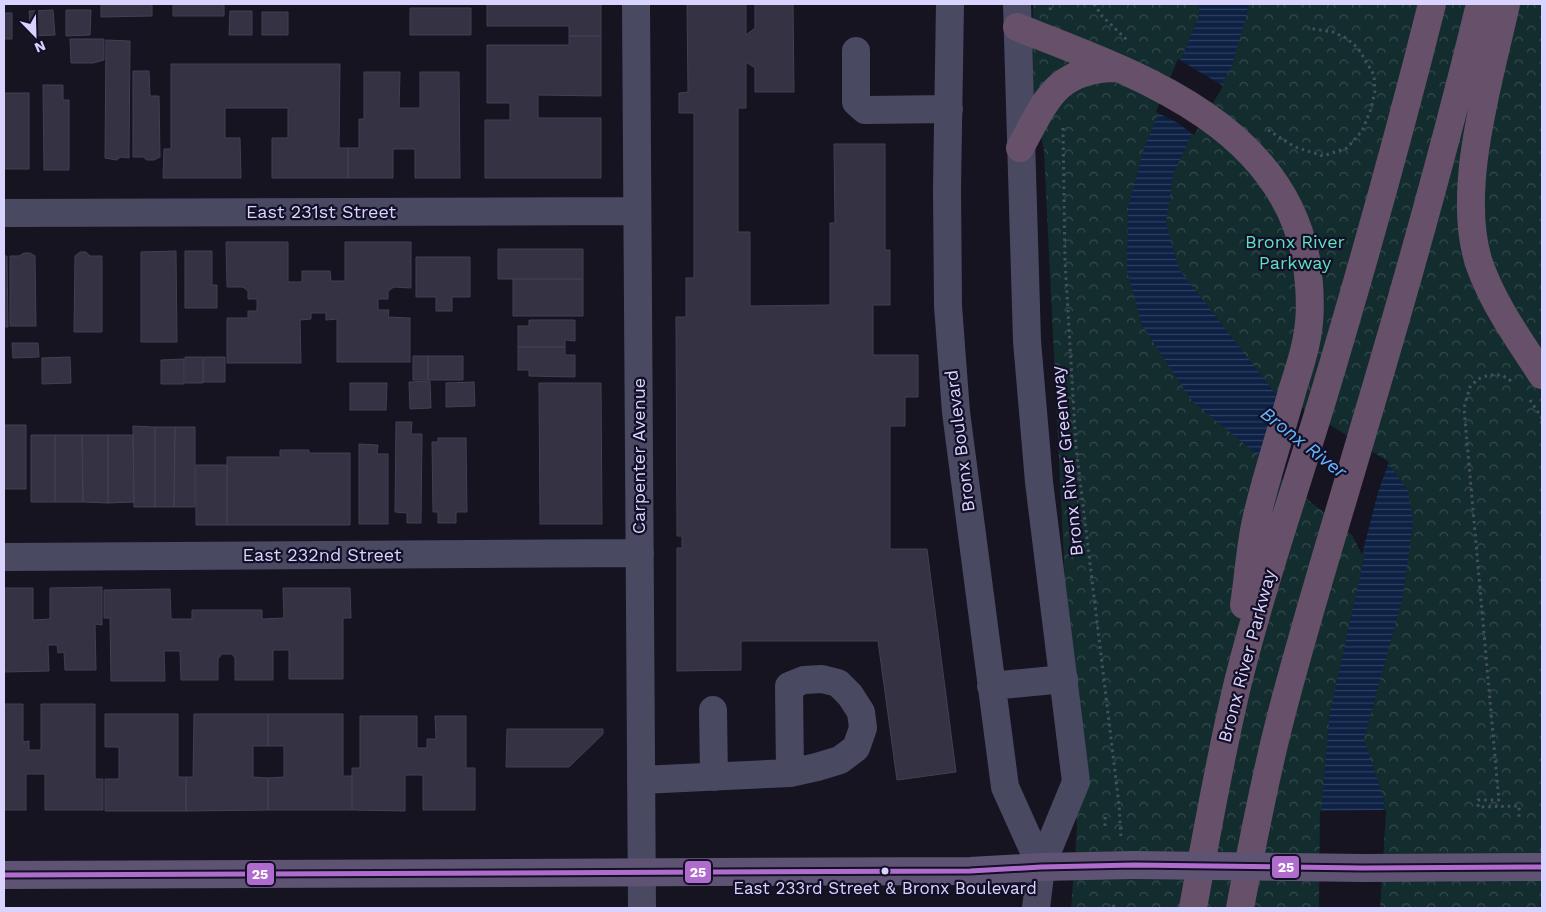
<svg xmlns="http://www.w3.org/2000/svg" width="1546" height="912" font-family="'Work Sans',sans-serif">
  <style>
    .park { fill: url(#park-crowns) }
    .water { fill: url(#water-rules) }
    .pier { fill: #161421 }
    .building { fill: #343243; stroke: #433f54 }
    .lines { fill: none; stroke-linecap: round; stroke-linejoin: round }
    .path { stroke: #44505f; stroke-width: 3; stroke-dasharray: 2.5 4; stroke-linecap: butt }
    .minor { stroke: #4a4962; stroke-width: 28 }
    .major { stroke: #5e5373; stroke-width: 28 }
    .highway { stroke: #67516a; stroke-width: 28 }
    .major-bridge { stroke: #5e5373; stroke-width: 28 }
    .bus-1-casing { stroke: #130f26; stroke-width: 9 }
    .bus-1 { stroke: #b06ccc; stroke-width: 5 }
    .bus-dot { fill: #d9d4ff; stroke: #130f26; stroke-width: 2 }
    .labels { text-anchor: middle; stroke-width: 4.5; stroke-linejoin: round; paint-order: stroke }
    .bus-label { font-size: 17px; fill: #d9d4ff; stroke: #130f26 }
    .street-label { font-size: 18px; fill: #d9d4ff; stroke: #130f26 }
    .park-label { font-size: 18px; fill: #5fe0c0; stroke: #130f26 }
    .water-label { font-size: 19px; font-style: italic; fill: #62b6ff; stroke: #130f26 }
    .line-badge { stroke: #130f26; stroke-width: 2 }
    .badge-label { font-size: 14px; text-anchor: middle; font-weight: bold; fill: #fff }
  </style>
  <defs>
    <pattern id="park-crowns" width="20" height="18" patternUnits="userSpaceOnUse" patternTransform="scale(1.25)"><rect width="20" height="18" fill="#132c2d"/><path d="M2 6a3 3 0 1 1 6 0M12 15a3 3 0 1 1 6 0" fill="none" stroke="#354a4c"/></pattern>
    <pattern id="water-rules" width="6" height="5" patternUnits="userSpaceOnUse" patternTransform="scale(1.25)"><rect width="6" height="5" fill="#0d2144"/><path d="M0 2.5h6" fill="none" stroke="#304060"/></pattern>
  </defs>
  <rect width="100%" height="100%" fill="#161421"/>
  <path class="park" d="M1033 4H1542V887L1540 908H1071L1077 829 1044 151 1031 81Z"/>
  <path class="water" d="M1199 4H1248L1247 14 1231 68 1191 135 1173 175 1166 223 1179 269 1275 393 1387 462 1408 491 1413 522 1403 596 1364 739 1384 800 1377 908H1322V802L1330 712 1365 554 1354 534 1192 401 1142 325 1127 271 1128 208 1144 148 1199 16Z"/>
  <path class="pier" d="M1178 59 1223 86 1194 135 1178 123 1156 112Z
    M1282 395 1389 462 1378 492 1361 558 1362 554 1352 535 1261 462Z
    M1386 810 1380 908H1319L1320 811Z"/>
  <path class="building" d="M101 4H152V16L101 17Z
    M173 4H224V16H173Z
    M487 4H601V36H569V26H487Z
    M687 4H746V35L755 28V4H793L794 92H755V68L746 62V108H738V232H750V306L830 305V223H835L834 144H885V250H890V305H873V355H918V397H905V426H890V549H927L956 772 897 780 878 641H741V670L677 671V548H682V536H677L676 317H686V278H694V113H679V93L688 92Z
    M410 8H471V35H410Z
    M53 10 55 35 31 36 29 11Z
    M66 10H91L90 35 66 36Z
    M230 11H252V35H229Z
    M262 12H288V35H262Z
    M4 13H12V39H4Z
    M569 36H601V96L538 95V118H601V178H485V120H510V103H487V45H569Z
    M70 39H104V60L93 63H71Z
    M106 40 130 41 129 158 121 157 116 160 105 158Z
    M171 64H340L339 148H348V178H272V138H288V108H225V138H240L241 178H163L164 149H171Z
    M133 71H149L150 96H159L160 157 154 160H147L143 157H133Z
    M364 72H400L399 108H420V72H459L460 178H415V149H393V178H348V148H359V119H364Z
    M43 85H63V100H69V170H44Z
    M4 93H29V169H4Z
    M226 242H288V282H302V271H330L331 281H345V242H411V288L394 287 388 291V299H378V310H389L388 317 410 318V362H337V319L326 320V313H311V319L300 320 301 363H227V318H248V311H257V299H248V291L243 287H227Z
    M498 249H583V279H498Z
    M176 251 177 342H141V252Z
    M185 251H212V285H217V308H185Z
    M80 252H86L90 256H102V332H74L75 256Z
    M24 253H30L35 256 36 326H10V256H19Z
    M4 256H7L8 327H4Z
    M416 257H470V297H452V311H436V297H416Z
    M513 279H583V316H513Z
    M529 320H575V341L565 340V347H518V326H529Z
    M12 343H38L39 357 13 358Z
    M518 347H565V355H575V377L529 376V370H518Z
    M413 356H428V380H413Z
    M428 356H463V380H428Z
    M70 357 71 383 42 384V358Z
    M185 357H203V383H185Z
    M204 357H225V382H203Z
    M184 359V384H161V360Z
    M430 381 431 408 410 409 409 382Z
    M474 382 475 406 446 407V383Z
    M350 383H387L386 410H350Z
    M539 383H601L602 524H540Z
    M396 422H412L411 434H422L421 523H407V513L395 512Z
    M4 425H26V489H4Z
    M133 426 155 427V507H134Z
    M155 427H175L174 507H155Z
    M175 427H195V507H174Z
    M31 435H55V502H31Z
    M55 435H82L83 502H55Z
    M82 435H108V503L83 502Z
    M108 435H133L134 502 108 503Z
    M438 438H466L467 512H456V523H438V512H433L432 442H438Z
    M359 444 378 445 377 454H388V524H359Z
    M280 450H309V453H350V525H227V457H280Z
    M196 465H227V525H196Z
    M102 587V625L95 624 96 670H65L64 652 58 653 57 645H48L49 671 4 672V588H33V620L50 619V588Z
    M283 588H350L351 618H343V679H289V650H273V680H235V658L232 654H222L218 659V680H181L180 651H164L165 681H111L110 618H104V590L170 589 171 619H192V610H262V619L284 618Z
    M4 704H23V742L29 741V750H41V704H95V779H103V810H45V774H26V810H4Z
    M105 714H178V777H186V811H105V779H119V747H105Z
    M194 714H268V746H253V777L268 778V810L186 811V777H193Z
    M268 714H343V776H352V810H268V778L284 777V746H268Z
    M360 716H417V748H427V739H436L435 716H466V768H475V810H423V775H405V811L352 810V768H360Z
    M507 729H603V734L569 767H506Z"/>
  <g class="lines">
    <path class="path" d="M1094 4 1102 16 1128 41
      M1050 10 1051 4
      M1063 128 1065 261 1076 447 1119 805 1121 838
      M1268 130 1295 147 1323 156 1347 148 1362 131 1371 109 1375 91 1374 75 1358 48 1346 38 1333 32 1308 28
      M1511 381 1502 375H1489L1478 379 1470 387 1464 408 1498 791 1499 800H1478V807L1519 806V818
      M1530 400 1542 418
      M1105 817V828
      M1113 905 1115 908"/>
    <path class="minor" d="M636 4 642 908
      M950 4 947 188 948 306 956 412 1005 787 1041 867
      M1017 4 1027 341 1039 482 1076 782 1041 867 1036 908
      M856 51V102L865 110 949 109
      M4 213 637 211
      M4 557 640 553
      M991 686 1064 679
      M713 710 714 777
      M641 780 790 773 817 767 840 760 856 748 863 728 861 712 850 695 838 683 822 679 804 680 789 686 790 773"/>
    <path class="major" d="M1363 868 1542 867
      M4 875 970 871 1041 867 1134 865"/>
    <path class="highway" d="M1506 4C1490 78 1454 193 1480 266 1494 305 1519 340 1542 375
      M1017 27C1131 72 1280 121 1306 259 1310 285 1312 311 1307 337 1304 355 1298 372 1293 388 1282 429 1268 470 1258 512 1250 542 1249 574 1244 605
      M1020 148C1046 101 1055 69 1116 68
      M1193 908C1207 832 1220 757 1238 682 1262 586 1294 493 1323 398 1362 268 1399 136 1432 4
      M1240 908C1252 845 1264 782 1280 720 1306 619 1337 521 1366 421 1407 283 1446 144 1480 4"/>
    <path class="major-bridge" d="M1134 865 1363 868"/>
    <g class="bus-1-casing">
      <path id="bus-1" d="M4 875 970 871 1041 867 1134 865 1363 868 1542 867"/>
    </g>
    <use href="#bus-1" class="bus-1"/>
  </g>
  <circle class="bus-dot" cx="885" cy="871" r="4.5"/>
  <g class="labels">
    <g class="bus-label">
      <text x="885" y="894">East 233rd Street &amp; Bronx Boulevard</text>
    </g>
    <g class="street-label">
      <text x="321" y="218">East 231st Street</text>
      <text transform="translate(960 441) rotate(-97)" y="6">Bronx Boulevard</text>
      <text transform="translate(639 456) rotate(-90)" y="6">Carpenter Avenue</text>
      <text transform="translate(1067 461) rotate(-96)" y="6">Bronx River Greenway</text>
      <text x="322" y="561">East 232nd Street</text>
      <text transform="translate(1247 656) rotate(-75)" y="6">Bronx River Parkway</text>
    </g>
    <g class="park-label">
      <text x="1295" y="248">Bronx River<tspan x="1295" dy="21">Parkway</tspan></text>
    </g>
    <g class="water-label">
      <text transform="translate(1304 442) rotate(38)" y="7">Bronx River</text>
    </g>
  </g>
  <g class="line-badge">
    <rect x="1271" y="855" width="29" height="24" rx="5" fill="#b06ccc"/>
    <rect x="684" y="860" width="28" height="24" rx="5" fill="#b06ccc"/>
    <rect x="246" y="862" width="29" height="24" rx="5" fill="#b06ccc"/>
  </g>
  <g class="badge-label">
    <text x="1286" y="872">25</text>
    <text x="698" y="877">25</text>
    <text x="260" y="879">25</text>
  </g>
  <rect width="1546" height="912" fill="none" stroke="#d9d4ff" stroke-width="10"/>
  <g transform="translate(35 35) rotate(157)" stroke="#130f26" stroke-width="4" paint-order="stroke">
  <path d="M0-4L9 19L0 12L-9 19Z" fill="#d9d4ff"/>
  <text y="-8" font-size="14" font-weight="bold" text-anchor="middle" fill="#d9d4ff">N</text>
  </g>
</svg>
